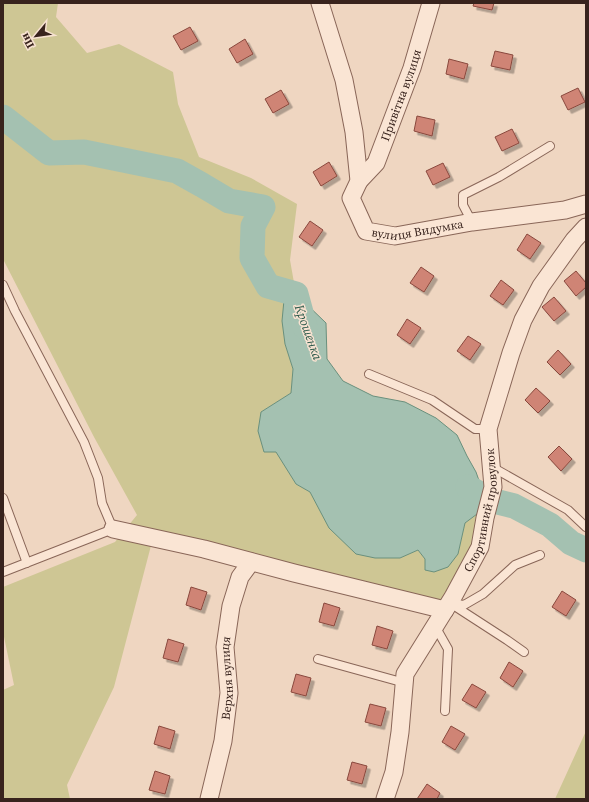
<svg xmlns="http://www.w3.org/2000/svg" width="589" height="802" font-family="'Source Serif 4',serif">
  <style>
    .green { fill: #cec694 }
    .water { fill: #a4c1b1; stroke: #6a907d }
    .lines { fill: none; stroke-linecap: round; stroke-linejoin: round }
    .river { stroke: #a4c1b1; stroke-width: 25 }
    .building { fill: #cf8475; stroke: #89483d; filter: url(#shadow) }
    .service-casing { stroke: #896658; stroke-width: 10 }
    .minor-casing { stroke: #896658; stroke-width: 19 }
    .service { stroke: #fae5d4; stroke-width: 8 }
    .minor { stroke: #fae5d4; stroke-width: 17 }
    .labels { text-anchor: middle; stroke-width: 3; stroke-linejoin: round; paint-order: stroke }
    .street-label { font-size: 12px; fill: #38231d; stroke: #f7e2d1 }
    .water-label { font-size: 13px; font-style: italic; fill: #2b594a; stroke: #f7e2d1 }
  </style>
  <defs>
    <filter id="shadow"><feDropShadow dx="3.5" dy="3.5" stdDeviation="0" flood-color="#0004"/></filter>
  </defs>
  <rect width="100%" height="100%" fill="#efd6c1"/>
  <path class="green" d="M3 3H58L56 17 87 53 119 44 173 72 178 104 199 157 251 178 297 204 290 260 296 294 284 300 285 344 293 369 291 393 261 412 276 451 296 484 310 492 319 508 400 558 418 550 425 559 458 554 465 523 481 511 486 512 445 610 153 538 114 687 67 785 70 799H3V690L14 685 3 632V587L115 542 137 515 94 437 3 259Z
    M586 731V799H555Z"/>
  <path class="water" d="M296 294 326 323 327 359 343 381 373 396 405 402 436 418 457 435 467 456 476 472 482 489 490 500 481 511 465 523 458 554 448 567 434 572 425 570V559L418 550 400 558H375L356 554 329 528 310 492 296 484 276 452H264L258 431 261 412 291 393 293 369 285 344 282 321 284 300Z"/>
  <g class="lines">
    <path class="river" d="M3 117 49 153 84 152 177 171 202 185 229 201 263 207 253 226 252 258 268 286 296 294 305 327
      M468 487 490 500 514 506 550 525 571 543 586 550"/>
  </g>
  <path class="building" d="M474 3H494L492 10 473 6Z
    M190 27 198 41 181 50 173 36Z
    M245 39 253 54 237 63 229 49Z
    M495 51 513 55 510 70 491 66Z
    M449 59 468 64 464 79 446 74Z
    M578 88 585 102 568 110 561 96Z
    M281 90 289 104 273 113 265 99Z
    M417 116 435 120 432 136 414 131Z
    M512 129 519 143 502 151 495 137Z
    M329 162 337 176 321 186 313 172Z
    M443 163 450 177 433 185 426 171Z
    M310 221 323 230 312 246 299 237Z
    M527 234 541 243 530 259 517 250Z
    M421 267 434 276 424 292 410 283Z
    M576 271 586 283V287L576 296 564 281Z
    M501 280 514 290 503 305 490 296Z
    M554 297 566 311 554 321 542 307Z
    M407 319 421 328 410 344 397 335Z
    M468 336 481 344 470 360 457 351Z
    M558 350 571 364 560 375 547 362Z
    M536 388 550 401 538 413 525 400Z
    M559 446 572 459 561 471 548 457Z
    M191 587 207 592 201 610 186 605Z
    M562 591 576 600 566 616 552 607Z
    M324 603 340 608 334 626 319 622Z
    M377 626 393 631 387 649 372 645Z
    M168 639 184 644 178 662 163 658Z
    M509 662 523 671 513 687 500 678Z
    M296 674 311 678 306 696 291 692Z
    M472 684 486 692 476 708 462 700Z
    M370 704 386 708 381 726 365 722Z
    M159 726 175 731 170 749 154 744Z
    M451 726 465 734 455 750 442 742Z
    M352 762 367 766 362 784 347 780Z
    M155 771 170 776 165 794 149 790Z
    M427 784 440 793 437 799H417Z"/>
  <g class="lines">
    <g class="service-casing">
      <path id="service" d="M472 222 463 205V195L499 177 550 146
        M3 285 15 311 84 442 98 478 102 503 113 529 3 572
        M369 374 432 400 475 429H488
        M492 467 568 510 586 527
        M3 498 27 563
        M449 603 464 605 483 594 515 565 540 555
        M453 605 507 640 524 652
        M435 626 448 649 445 711
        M318 659 405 683"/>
    </g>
    <g class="minor-casing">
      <g id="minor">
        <path id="s1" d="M320 3 344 80 354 132 359 181 351 198 366 231 395 236 472 222 565 210 586 204"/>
        <path id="s2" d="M359 181 376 163 412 68 431 3"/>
        <path d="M113 529 204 549 294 573 445 610"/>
        <path id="s3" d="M209 799 223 741 229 693 225 647 231 606 240 577 251 562"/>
        <path id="s4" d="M385 799 394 772 400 732 405 674 453 597 480 547 485 518 493 487 488 429 511 353 523 320 541 286 574 240 586 227"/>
      </g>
    </g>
    <use href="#service" class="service"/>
    <use href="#minor" class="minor"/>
  </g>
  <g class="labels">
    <g class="street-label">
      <text dy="4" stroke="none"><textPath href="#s2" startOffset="97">Привітна вулиця</textPath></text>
      <text dy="4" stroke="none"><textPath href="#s1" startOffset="290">вулиця Видумка</textPath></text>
      <text dy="4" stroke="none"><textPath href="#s4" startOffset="311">Спортивний провулок</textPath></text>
      <text dy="4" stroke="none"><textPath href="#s3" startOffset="123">Верхня вулиця</textPath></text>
    </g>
    <g class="water-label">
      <text transform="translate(309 332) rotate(70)" y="5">Крошенка</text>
    </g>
  </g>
  <rect width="589" height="802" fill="none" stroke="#38231d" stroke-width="8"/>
  <g transform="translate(36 36) rotate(241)" stroke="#f7e2d1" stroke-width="3" paint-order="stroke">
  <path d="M0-3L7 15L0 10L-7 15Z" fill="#38231d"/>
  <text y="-6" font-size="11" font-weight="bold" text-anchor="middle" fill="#38231d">Пн</text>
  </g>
</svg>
